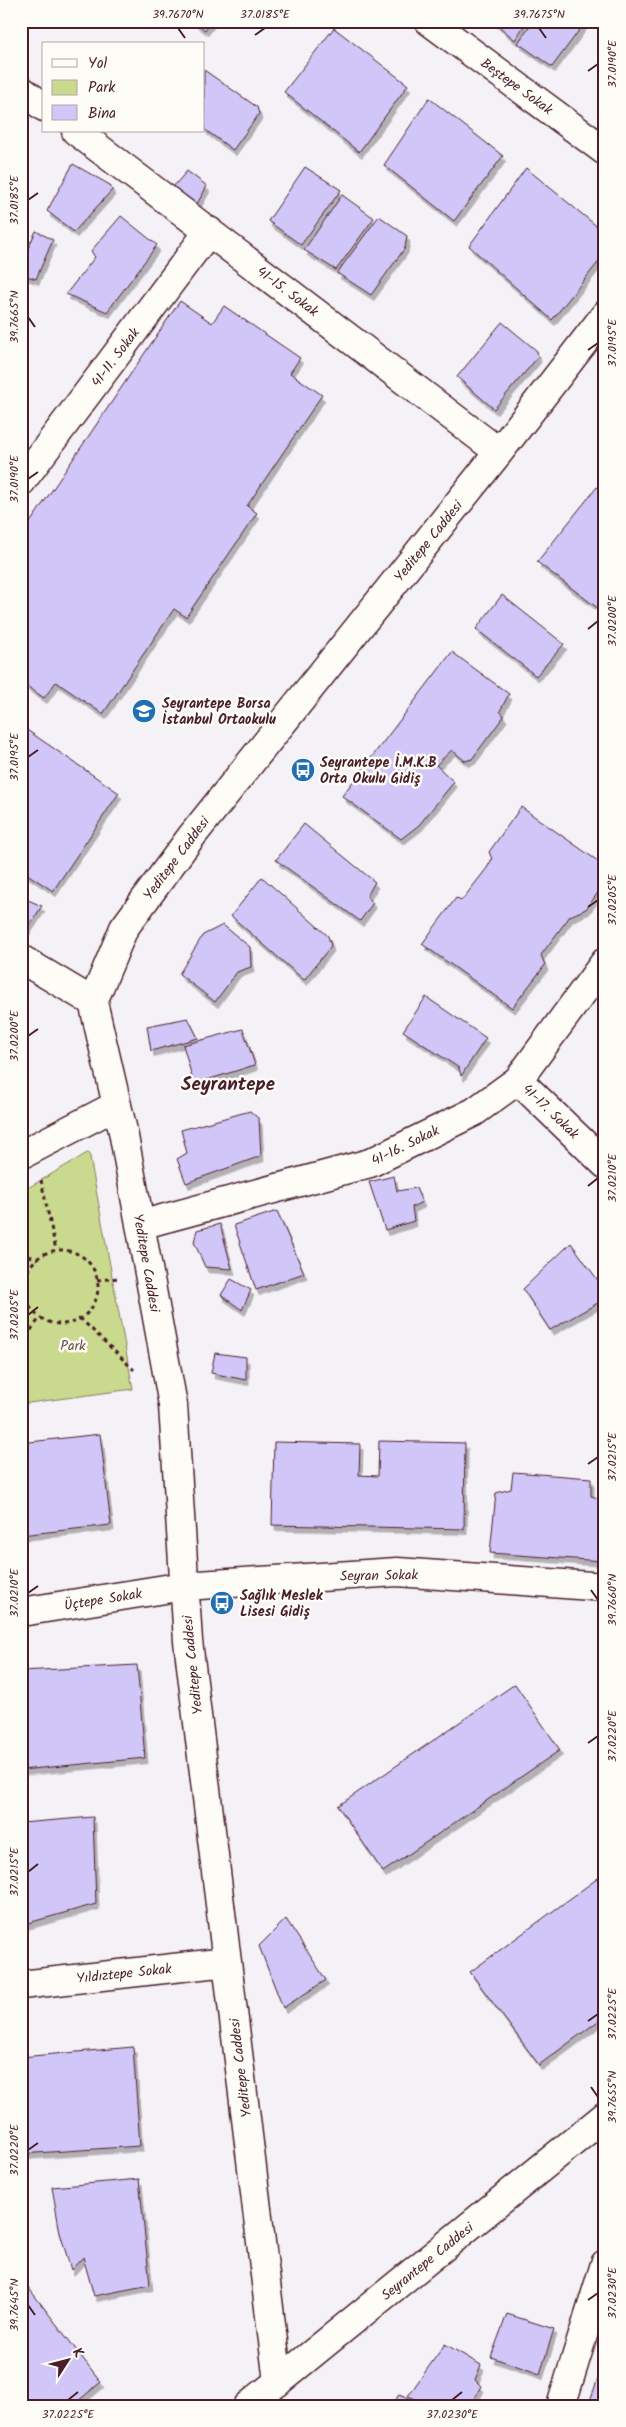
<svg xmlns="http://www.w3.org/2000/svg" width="626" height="2427" font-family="Kalam,sans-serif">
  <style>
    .green { fill: #c9da8e; stroke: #8a7c5c }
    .building { fill: #d1c6f8; stroke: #4a1f2b; filter: url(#shadow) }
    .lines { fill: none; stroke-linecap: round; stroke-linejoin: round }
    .minor-casing { stroke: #4a1f2b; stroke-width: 31 }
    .tertiary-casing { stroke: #4a1f2b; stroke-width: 31 }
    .path { stroke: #4a1f2b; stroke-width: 3; stroke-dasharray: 4 4; stroke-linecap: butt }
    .minor { stroke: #fdfcf7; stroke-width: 28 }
    .tertiary { stroke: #fdfcf7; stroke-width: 28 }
    .ticks { fill: none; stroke: #4a1f2b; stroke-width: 2 }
    .labels { text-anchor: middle; stroke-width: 5; stroke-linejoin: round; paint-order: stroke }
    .street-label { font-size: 14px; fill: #4a1f2b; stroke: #fdfcf7 }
    .poi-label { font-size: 14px; font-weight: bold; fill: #4a1f2b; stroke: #fdfcf7; text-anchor: start }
    .park-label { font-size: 14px; fill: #6a4e44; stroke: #fdfcf7 }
    .district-label { font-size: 19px; font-weight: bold; fill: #4a1f2b; stroke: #fdfcf7 }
    .neatline { fill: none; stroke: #4a1f2b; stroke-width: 2 }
    .ticks-label { font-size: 12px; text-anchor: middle; fill: #4a1f2b }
  </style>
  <defs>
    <filter id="shadow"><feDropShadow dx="3" dy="5.5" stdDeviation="0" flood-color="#0004"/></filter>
  </defs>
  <rect width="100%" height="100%" fill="#f4f1f7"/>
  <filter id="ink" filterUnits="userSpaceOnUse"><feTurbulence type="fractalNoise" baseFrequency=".02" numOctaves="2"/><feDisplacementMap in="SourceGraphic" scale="10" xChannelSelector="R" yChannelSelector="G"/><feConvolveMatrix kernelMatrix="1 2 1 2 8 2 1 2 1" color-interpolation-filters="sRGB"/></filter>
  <g filter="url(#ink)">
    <path class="green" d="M89 1152 133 1389 21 1404V1192Z"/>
    <path class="building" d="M194 21H212L205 30Z
      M493 21H527L515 40Z
      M533 21H586L552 67 518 43Z
      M334 28 408 85 359 152 284 92Z
      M204 70 257 107 259 114 233 150 204 129Z
      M429 98 503 156 454 221 384 165Z
      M73 164 110 185 112 190 74 232 47 211Z
      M305 167 341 190 301 245 268 221Z
      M526 168 605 233V254L552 320 469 246Z
      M187 171 207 186 197 204 173 187Z
      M342 195 374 218 336 270 304 250Z
      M121 216 157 245 107 312 66 294 95 257 91 251Z
      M379 216 407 236 405 248 371 295 337 273Z
      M36 231 53 240 36 279 21 274V263Z
      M180 301 212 323 224 306 300 358 290 373 322 395 247 506 257 513 186 617 174 609 103 714 56 682 44 698 21 682V536Z
      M502 322 537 351 538 357 494 409 457 377Z
      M597 487 605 493V602L599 609 537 562Z
      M502 595 564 644 536 676 476 629Z
      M452 652 509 694 500 711 504 716 472 759 465 761 452 750 436 765 454 782 419 825 401 839 342 796Z
      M21 726 119 793 53 891 21 870Z
      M521 807 605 866V883L586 909 570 916 541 955 545 965 512 1008 422 944 456 898 462 900 487 868 492 859 489 852Z
      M304 824 375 882 367 896 373 903 360 921 276 860Z
      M262 877 328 936 331 946 304 980 231 916Z
      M21 897 42 906 27 929 21 924Z
      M223 925 250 947 251 967 237 972 215 1002 179 974 203 935Z
      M426 997 486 1038 461 1076 459 1068 403 1031Z
      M188 1018 198 1038 151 1051 147 1026Z
      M243 1029 255 1065 194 1084 183 1045Z
      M250 1111 259 1119 261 1156 186 1183 177 1159 187 1153 181 1130Z
      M394 1176 397 1191 416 1188 422 1202 412 1207 414 1221 385 1230 369 1182Z
      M277 1211 304 1273 256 1290 234 1225Z
      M220 1224 232 1269 205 1267 194 1242 197 1230Z
      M571 1243 605 1290V1299L550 1330 523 1289Z
      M231 1279 251 1290 242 1310 221 1295Z
      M215 1353 246 1357V1380L211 1373Z
      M100 1434 111 1525 21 1535V1443Z
      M379 1441 465 1443 464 1529 272 1525 274 1442 360 1444 359 1475 378 1476Z
      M513 1472 591 1478V1496L605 1500 602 1561 490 1553 496 1493 511 1489Z
      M137 1665 145 1758 21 1770V1671Z
      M515 1684 560 1750 383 1872 338 1806Z
      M93 1817 96 1904 21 1925V1823Z
      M605 1873V2016L539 2065 470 1972Z
      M286 1919 326 1980 283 2008 259 1946Z
      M133 2047 140 2146 21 2154V2057Z
      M139 2179 150 2285 94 2296 83 2257 71 2270 60 2233 52 2187Z
      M21 2278 101 2382 72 2406H21Z
      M507 2314 554 2329 540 2374 491 2357Z
      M445 2344 481 2365 475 2380 481 2386 470 2406H433L408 2396Z
      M601 2370 605 2372V2406H588Z
      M399 2394 428 2406H393Z"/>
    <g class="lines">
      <g class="minor-casing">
        <path id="minor" d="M429 21 605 151
          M21 90 44 107
          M76 131 499 452
          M21 482 209 231
          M21 959 93 1002
          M518 1080 605 1164
          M21 1155 117 1105
          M140 1225 370 1163 474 1112 518 1080 605 962
          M21 1612 184 1586 397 1572 605 1587
          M21 1985 227 1962
          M278 2382 188 1641 173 1405 123 1131 93 1002 124 928 191 837 499 452 605 315
          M561 2406 605 2264"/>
      </g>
      <g class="tertiary-casing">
        <path id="tertiary" d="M248 2406 605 2116"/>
      </g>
      <path class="path" d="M41 1180 56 1250
        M24 1287a37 37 0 1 1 74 0a37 37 0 1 1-74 0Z
        M21 1253 37 1259
        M97 1280 119 1278
        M80 1318 134 1370
        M21 1343 40 1318"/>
      <use href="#minor" class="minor"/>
      <use href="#tertiary" class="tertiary"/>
    </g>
  </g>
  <path class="ticks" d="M178 28 185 38M539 28 546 38M255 35 265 28M588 71 598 64M28 200 38 193M28 317 35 327M588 350 598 343M28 479 38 472M588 629 598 621M28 757 38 750M588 907 598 900M28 1036 38 1029M588 1186 598 1178M28 1315 38 1307M588 1464 598 1457M591 1590 598 1600M28 1593 38 1586M588 1743 598 1736M28 1872 38 1864M588 2021 598 2014M591 2087 598 2097M28 2150 38 2143M588 2300 598 2293M28 2305 35 2315M68 2400 78 2392M452 2400 462 2392"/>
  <defs>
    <g id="school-disc" transform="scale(1.25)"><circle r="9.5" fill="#1f6fb2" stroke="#fdfcf7"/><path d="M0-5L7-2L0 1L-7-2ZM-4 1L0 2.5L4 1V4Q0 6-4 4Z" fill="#fff"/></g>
    <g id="bus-disc" transform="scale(1.25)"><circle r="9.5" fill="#1f6fb2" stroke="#fdfcf7"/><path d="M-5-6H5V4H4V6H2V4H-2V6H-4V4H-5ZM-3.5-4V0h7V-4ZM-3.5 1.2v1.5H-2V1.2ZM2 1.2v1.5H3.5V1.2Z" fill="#fff"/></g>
  </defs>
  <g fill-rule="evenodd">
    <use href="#school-disc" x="144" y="711"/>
    <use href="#bus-disc" x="303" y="770"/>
    <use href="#bus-disc" x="222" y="1603"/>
  </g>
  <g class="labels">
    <g class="street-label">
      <text transform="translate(517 86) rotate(36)" y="5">Beştepe Sokak</text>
      <text transform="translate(288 291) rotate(37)" y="5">41-15. Sokak</text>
      <text transform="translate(115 357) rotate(-53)" y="5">41-11. Sokak</text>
      <text transform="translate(428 541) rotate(-51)" y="5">Yeditepe Caddesi</text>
      <text transform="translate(176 858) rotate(-53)" y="5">Yeditepe Caddesi</text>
      <text transform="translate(551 1111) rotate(44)" y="5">41-17. Sokak</text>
      <text transform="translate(405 1145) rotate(-26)" y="5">41-16. Sokak</text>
      <text transform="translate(147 1263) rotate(80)" y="5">Yeditepe Caddesi</text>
      <text transform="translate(379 1575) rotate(-1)" y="5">Seyran Sokak</text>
      <text transform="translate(103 1599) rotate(-9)" y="5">Üçtepe Sokak</text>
      <text transform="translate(192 1665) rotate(-96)" y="5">Yeditepe Caddesi</text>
      <text transform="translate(124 1973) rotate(-6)" y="5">Yıldıztepe Sokak</text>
      <text transform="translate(240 2068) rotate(-97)" y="5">Yeditepe Caddesi</text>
      <text transform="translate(427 2261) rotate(-39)" y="5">Seyrantepe Caddesi</text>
    </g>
    <g class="poi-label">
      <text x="162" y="708">Seyrantepe Borsa<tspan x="162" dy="16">İstanbul Ortaokulu</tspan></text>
      <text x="320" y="767">Seyrantepe İ.M.K.B<tspan x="320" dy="16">Orta Okulu Gidiş</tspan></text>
      <text x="240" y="1600">Sağlık Meslek<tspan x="240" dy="16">Lisesi Gidiş</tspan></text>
    </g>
    <g class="park-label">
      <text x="73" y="1350">Park</text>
    </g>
    <g class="district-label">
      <text x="228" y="1090">Seyrantepe</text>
    </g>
  </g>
  <rect width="626" height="2427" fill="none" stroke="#fdfcf7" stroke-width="55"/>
  <rect x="42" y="42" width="162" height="90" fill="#fdfcf7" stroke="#b5a4a5"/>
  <rect x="52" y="59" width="25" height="8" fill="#fdfcf7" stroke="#b5a4a5"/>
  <text x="88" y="68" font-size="15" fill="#4a1f2b">Yol</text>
  <rect x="52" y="80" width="25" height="15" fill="#c9da8e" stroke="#b5a4a5"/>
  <text x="88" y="92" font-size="15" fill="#4a1f2b">Park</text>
  <rect x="52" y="105" width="25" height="15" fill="#d1c6f8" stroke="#b5a4a5"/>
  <text x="88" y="118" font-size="15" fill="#4a1f2b">Bina</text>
  <g transform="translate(68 2360) rotate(54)" stroke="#fdfcf7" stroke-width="4" paint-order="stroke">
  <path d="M0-4L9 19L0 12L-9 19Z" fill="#4a1f2b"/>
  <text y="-8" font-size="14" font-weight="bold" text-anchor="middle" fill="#4a1f2b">K</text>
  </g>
  <rect x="28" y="28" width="570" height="2372" class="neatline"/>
  <g class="ticks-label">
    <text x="178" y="18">39.7670°N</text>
    <text x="265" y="18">37.0185°E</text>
    <text x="539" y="18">39.7675°N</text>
    <text transform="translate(612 64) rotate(-90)" y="4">37.0190°E</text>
    <text transform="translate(14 200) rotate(-90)" y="4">37.0185°E</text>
    <text transform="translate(14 317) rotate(-90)" y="4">39.7665°N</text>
    <text transform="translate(612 343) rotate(-90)" y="4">37.0195°E</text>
    <text transform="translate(14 479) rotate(-90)" y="4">37.0190°E</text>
    <text transform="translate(612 621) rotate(-90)" y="4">37.0200°E</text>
    <text transform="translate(14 757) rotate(-90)" y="4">37.0195°E</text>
    <text transform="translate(612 900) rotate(-90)" y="4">37.0205°E</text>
    <text transform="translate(14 1036) rotate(-90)" y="4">37.0200°E</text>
    <text transform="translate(612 1178) rotate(-90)" y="4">37.0210°E</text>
    <text transform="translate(14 1315) rotate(-90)" y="4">37.0205°E</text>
    <text transform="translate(612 1457) rotate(-90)" y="4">37.0215°E</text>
    <text transform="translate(14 1593) rotate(-90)" y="4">37.0210°E</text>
    <text transform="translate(612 1600) rotate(-90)" y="4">39.7660°N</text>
    <text transform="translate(612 1736) rotate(-90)" y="4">37.0220°E</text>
    <text transform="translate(14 1872) rotate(-90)" y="4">37.0215°E</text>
    <text transform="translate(612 2014) rotate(-90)" y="4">37.0225°E</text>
    <text transform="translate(612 2097) rotate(-90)" y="4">39.7655°N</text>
    <text transform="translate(14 2150) rotate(-90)" y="4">37.0220°E</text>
    <text transform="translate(612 2293) rotate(-90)" y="4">37.0230°E</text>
    <text transform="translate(14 2305) rotate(-90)" y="4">39.7645°N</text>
    <text x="68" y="2418">37.0225°E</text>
    <text x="452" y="2418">37.0230°E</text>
  </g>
</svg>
